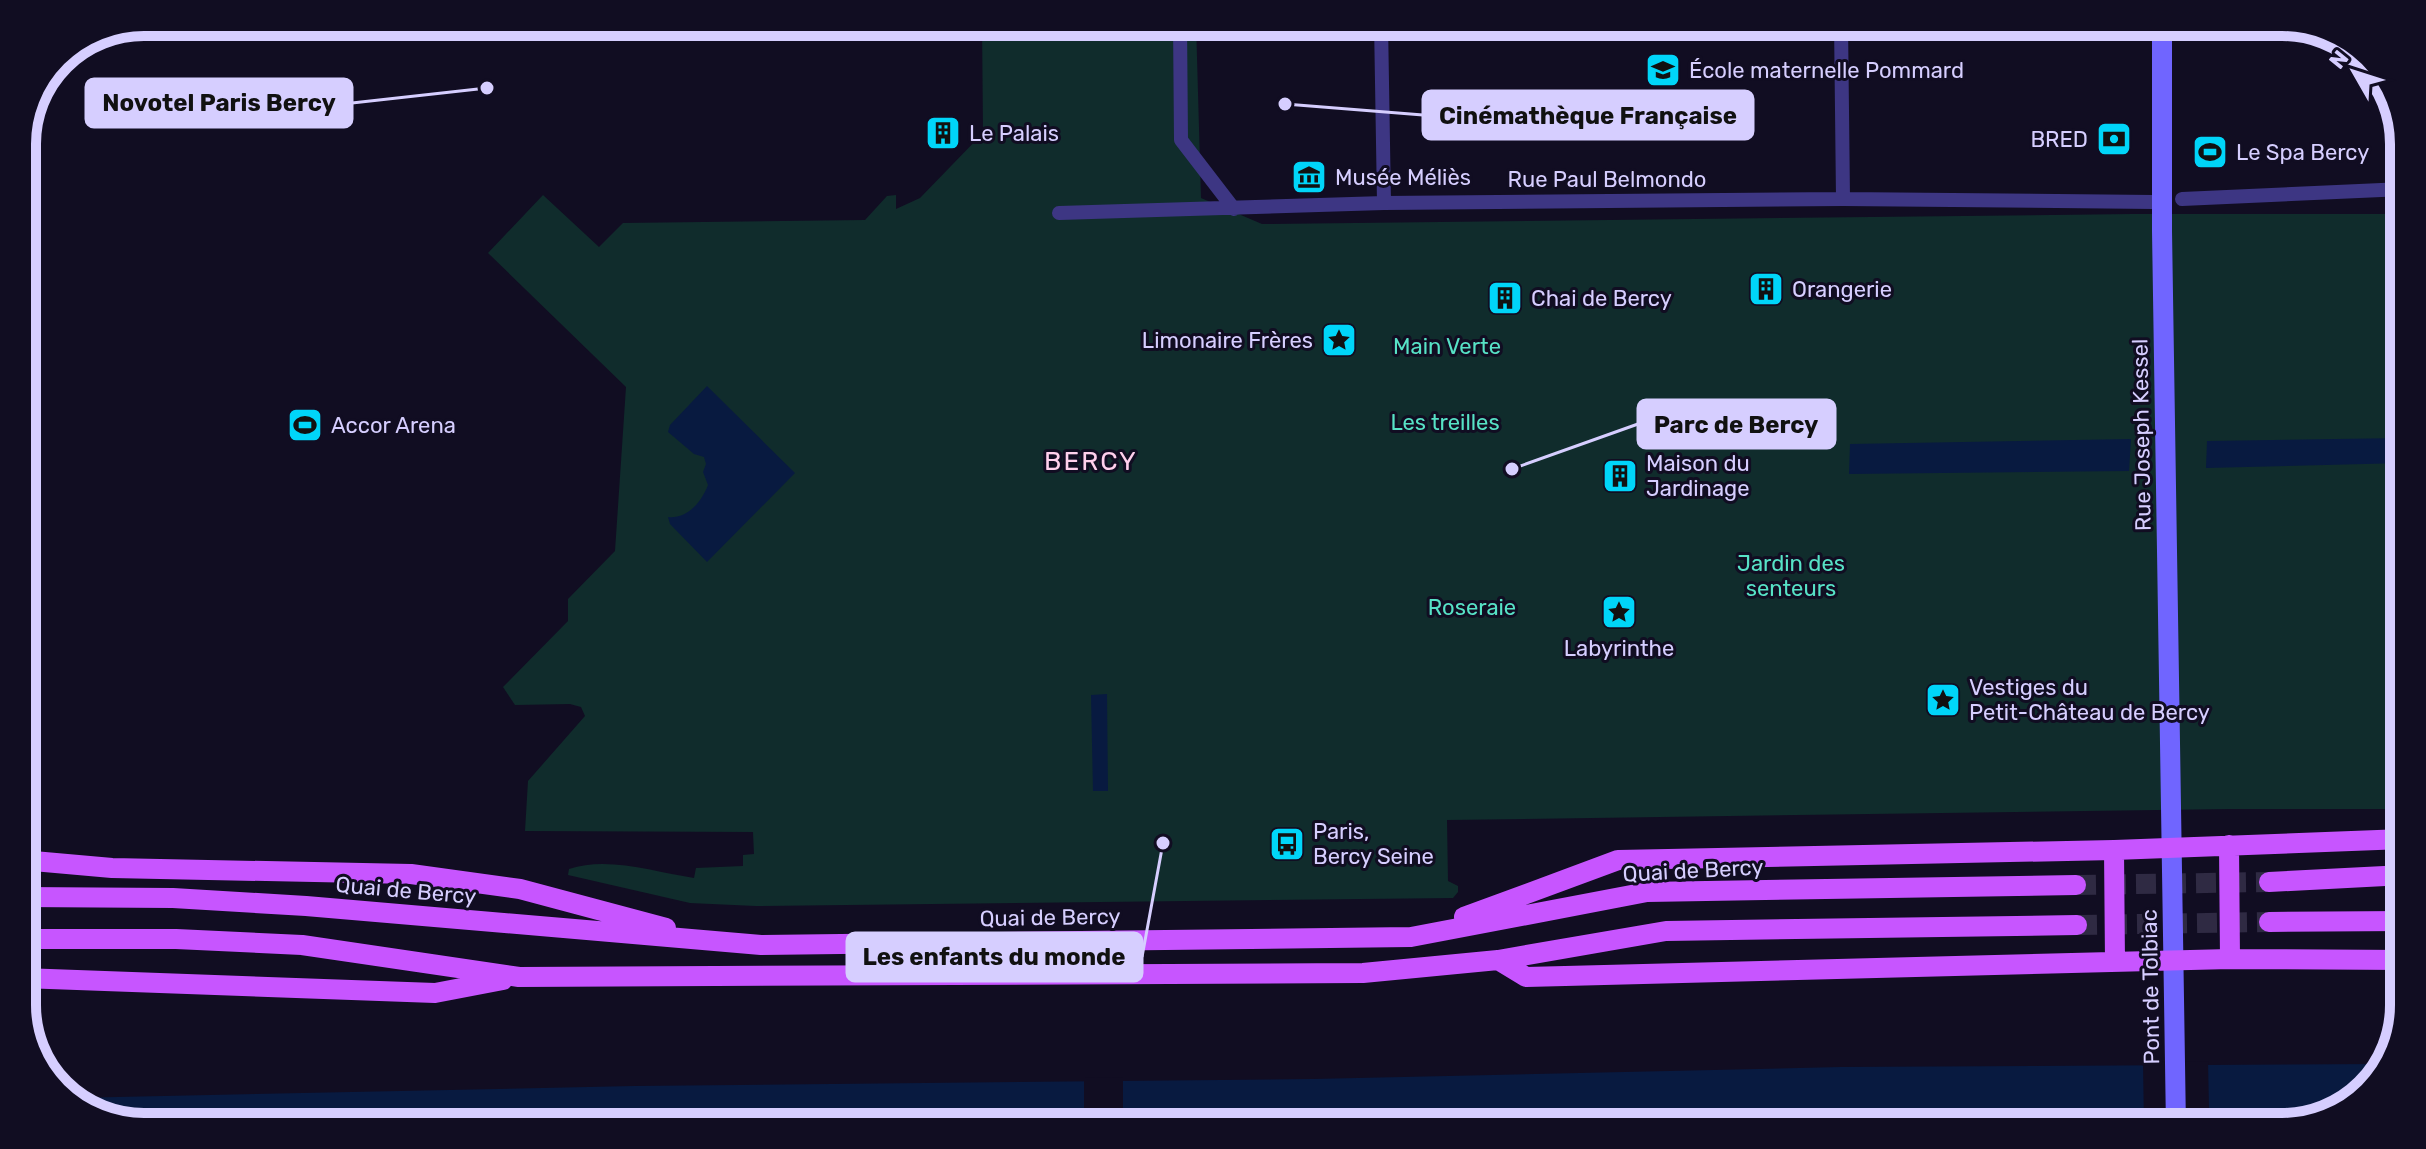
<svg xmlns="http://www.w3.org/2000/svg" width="2426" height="1149" font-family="Rubik,sans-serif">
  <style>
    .green { fill: #102c2c }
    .water { fill: #081a40 }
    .pier { fill: #110d22 }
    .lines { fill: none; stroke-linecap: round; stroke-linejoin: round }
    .primary-tunnel { stroke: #2f2a43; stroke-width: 20; stroke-dasharray: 20 10; stroke-linecap: butt }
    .pedestrian { stroke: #3d3683; stroke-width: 14 }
    .secondary { stroke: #7065ff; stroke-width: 20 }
    .primary { stroke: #c755ff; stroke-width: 20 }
    .labels { text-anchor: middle; stroke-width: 6; stroke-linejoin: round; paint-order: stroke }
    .poi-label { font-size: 22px; fill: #d6ceff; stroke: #110d22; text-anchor: start }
    .street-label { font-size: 22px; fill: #d6ceff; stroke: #110d22 }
    .park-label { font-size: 22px; fill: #57e2c6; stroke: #110d22 }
    .quarter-label { font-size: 26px; letter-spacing: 2px; fill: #ffd0ec; stroke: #110d22 }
    .rim { fill: none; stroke: #d6ceff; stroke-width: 10 }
    .leader { fill: none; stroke: #d6ceff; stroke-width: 3 }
    .callout-dot { fill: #d6ceff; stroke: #110d22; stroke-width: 3 }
    .callout { fill: #d6ceff; stroke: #d6ceff; stroke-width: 3 }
    .callout-label { font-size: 24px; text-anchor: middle; font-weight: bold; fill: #111 }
  </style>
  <rect width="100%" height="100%" fill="#110d22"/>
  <path class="green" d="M982 22H1196L1201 198 1262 224 2133 214H2404V809H2230L1447 820 1448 881 1458 886V892L1453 898 756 906 690 903 568 875 569 869C608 856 654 872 694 878L696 868 743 866V855L754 854 753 832 525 831 528 781 585 716 581 707 570 704 515 705 503 687 568 621V599L615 551 626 387 488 253 543 195 599 247 623 223 865 220 887 196 896 195V209L920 198 983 133Z"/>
  <path class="water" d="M707 386 795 473 707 562 670 524 668 517C687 519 701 503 708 485L703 472 706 464 704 457 694 454 668 432 670 425Z
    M2404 438V463L2206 468 2207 441Z
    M2131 439 2129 471 1849 474 1850 444Z
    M1107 694 1108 791H1093L1091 695Z
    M2387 1064 2350 1107 2283 1127H144L90 1115 71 1098 634 1086 1313 1079 1841 1067Z"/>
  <path class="pier" d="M2208 1061 2209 1109 2216 1113 2218 1120 2215 1126 2144 1127 2143 1062Z
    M1123 1077V1127H1084V1078Z"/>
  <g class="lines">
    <path class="primary-tunnel" d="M2076 885 2269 882
      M2077 925 2269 922"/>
    <path class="pedestrian" d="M1180 22 1181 140 1234 209
      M1381 22 1384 203
      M1841 22 1843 199
      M2182 199 2404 189
      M1059 213 1384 203 1843 199 2154 202"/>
    <path class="secondary" d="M2162 22V231L2176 1127"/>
    <path class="primary" d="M2229 845 2230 959
      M2114 850 2115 962
      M22 860 112 868 411 874 520 889 666 928
      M2269 882 2404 875
      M22 897 173 898 306 906 761 945 1411 937 1647 892 2076 885
      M1464 917 1618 860 2114 850 2404 839
      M2269 922 2404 921
      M22 939H176L302 945 519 977 1363 973 1498 960 1666 931 2077 925
      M1498 960 1526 977 2230 959 2404 960
      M22 978 435 993 503 980"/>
  </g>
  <defs>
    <g id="school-square" transform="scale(1.8)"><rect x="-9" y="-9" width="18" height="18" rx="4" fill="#00d5f9" stroke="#110d22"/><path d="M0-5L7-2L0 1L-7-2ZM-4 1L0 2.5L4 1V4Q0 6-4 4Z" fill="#111"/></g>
    <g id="building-square" transform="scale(1.8)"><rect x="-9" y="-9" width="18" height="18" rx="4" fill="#00d5f9" stroke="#110d22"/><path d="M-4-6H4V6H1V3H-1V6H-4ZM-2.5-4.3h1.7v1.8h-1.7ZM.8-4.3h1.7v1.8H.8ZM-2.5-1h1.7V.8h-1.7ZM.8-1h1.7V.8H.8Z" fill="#111"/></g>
    <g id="bank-square" transform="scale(1.8)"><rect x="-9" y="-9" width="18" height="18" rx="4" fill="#00d5f9" stroke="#110d22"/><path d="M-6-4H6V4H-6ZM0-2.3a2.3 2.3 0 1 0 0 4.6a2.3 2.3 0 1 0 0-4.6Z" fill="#111"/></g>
    <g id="stadium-square" transform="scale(1.8)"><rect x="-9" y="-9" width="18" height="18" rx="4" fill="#00d5f9" stroke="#110d22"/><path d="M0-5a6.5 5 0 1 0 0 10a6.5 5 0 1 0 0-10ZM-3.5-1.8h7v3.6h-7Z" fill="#111"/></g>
    <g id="museum-square" transform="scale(1.8)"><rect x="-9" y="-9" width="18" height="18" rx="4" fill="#00d5f9" stroke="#110d22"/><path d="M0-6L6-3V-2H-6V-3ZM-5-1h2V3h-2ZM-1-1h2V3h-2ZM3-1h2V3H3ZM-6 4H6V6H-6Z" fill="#111"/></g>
    <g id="sight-square" transform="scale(1.8)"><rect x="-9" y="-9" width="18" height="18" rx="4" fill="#00d5f9" stroke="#110d22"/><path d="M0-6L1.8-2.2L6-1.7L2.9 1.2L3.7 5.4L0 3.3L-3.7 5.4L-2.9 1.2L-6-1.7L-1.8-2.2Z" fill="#111"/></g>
    <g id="bus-square" transform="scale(1.8)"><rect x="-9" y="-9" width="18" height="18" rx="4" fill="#00d5f9" stroke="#110d22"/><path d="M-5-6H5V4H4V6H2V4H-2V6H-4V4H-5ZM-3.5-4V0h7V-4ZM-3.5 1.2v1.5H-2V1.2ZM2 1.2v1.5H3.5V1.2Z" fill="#111"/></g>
  </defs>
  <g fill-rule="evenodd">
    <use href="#school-square" x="1663" y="70"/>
    <use href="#building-square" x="943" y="133"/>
    <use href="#bank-square" x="2114" y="139"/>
    <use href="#stadium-square" x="2210" y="152"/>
    <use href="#museum-square" x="1309" y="177"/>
    <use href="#building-square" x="1766" y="289"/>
    <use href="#building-square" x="1505" y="298"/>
    <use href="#sight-square" x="1339" y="340"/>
    <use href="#stadium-square" x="305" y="425"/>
    <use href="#building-square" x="1620" y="476"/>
    <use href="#sight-square" x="1619" y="612"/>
    <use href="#sight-square" x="1943" y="700"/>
    <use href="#bus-square" x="1287" y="844"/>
  </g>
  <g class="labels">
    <g class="poi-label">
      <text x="1689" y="78">École maternelle Pommard</text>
      <text x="969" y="141">Le Palais</text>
      <text x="2088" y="147" text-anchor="end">BRED</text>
      <text x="2236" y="160">Le Spa Bercy</text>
      <text x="1335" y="185">Musée Méliès</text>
      <text x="1792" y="297">Orangerie</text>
      <text x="1531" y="306">Chai de Bercy</text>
      <text x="1313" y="348" text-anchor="end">Limonaire Frères</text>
      <text x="331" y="433">Accor Arena</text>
      <text x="1646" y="471">Maison du<tspan x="1646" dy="25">Jardinage</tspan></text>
      <text x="1619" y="656" text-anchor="middle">Labyrinthe</text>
      <text x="1969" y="695">Vestiges du<tspan x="1969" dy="25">Petit-Château de Bercy</tspan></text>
      <text x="1313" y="839">Paris,<tspan x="1313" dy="25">Bercy Seine</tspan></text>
    </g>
    <g class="street-label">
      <text x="1607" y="187">Rue Paul Belmondo</text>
      <text transform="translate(2141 435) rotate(-91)" y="8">Rue Joseph Kessel</text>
      <text transform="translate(1693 870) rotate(-3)" y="8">Quai de Bercy</text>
      <text transform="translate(406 890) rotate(5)" y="8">Quai de Bercy</text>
      <text transform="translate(1050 917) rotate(-1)" y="8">Quai de Bercy</text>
      <text transform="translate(2150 987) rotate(-91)" y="8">Pont de Tolbiac</text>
    </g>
    <g class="park-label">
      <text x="1447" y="354">Main Verte</text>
      <text x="1445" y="430">Les treilles</text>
      <text x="1791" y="571">Jardin des<tspan x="1791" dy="25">senteurs</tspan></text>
      <text x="1472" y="615">Roseraie</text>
    </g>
    <g class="quarter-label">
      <text x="1091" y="470">BERCY</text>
    </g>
  </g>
  <path d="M0 0H2426V1149H0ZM144 36H2282A108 108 0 0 1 2390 144V1005A108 108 0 0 1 2282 1113H144A108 108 0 0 1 36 1005V144A108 108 0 0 1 144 36Z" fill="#110d22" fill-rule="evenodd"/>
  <path class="rim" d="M144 36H2282A108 108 0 0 1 2390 144V1005A108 108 0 0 1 2282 1113H144A108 108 0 0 1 36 1005V144A108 108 0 0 1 144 36Z"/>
  <path class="leader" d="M487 88L352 103M1285 104L1423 115M1512 469L1638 424M1163 843L1142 957"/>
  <g class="callout-dot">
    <circle cx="487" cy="88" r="8"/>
    <circle cx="1285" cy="104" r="8"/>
    <circle cx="1512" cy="469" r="8"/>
    <circle cx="1163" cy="843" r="8"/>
  </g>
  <g class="callout">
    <rect x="86" y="79" width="266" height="48" rx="8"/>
    <rect x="1423" y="91" width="330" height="48" rx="8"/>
    <rect x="1638" y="400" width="197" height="48" rx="8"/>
    <rect x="847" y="933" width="295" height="48" rx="8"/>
  </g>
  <g class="callout-label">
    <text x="219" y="111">Novotel Paris Bercy</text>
    <text x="1588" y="124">Cinémathèque Française</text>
    <text x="1736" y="433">Parc de Bercy</text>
    <text x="994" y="965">Les enfants du monde</text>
  </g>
  <g transform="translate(2354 72) rotate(309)" stroke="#110d22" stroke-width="6" paint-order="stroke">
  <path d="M0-6L14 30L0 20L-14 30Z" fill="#d6ceff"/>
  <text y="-12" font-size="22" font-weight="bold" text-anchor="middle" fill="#d6ceff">N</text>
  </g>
</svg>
